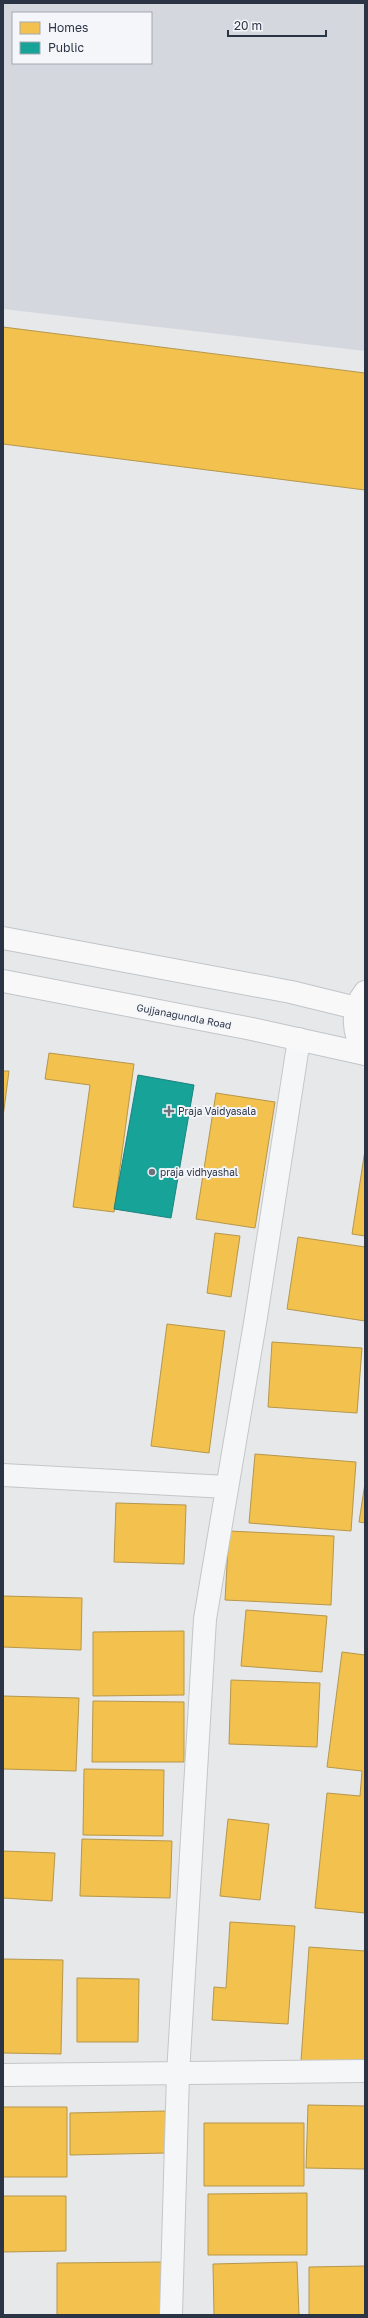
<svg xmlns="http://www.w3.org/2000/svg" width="368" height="2318" font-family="'Golos Text',sans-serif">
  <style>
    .built { fill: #d4d7dd; fill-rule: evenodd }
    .homes { fill: #f2c14e; stroke: #b6974b }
    .public { fill: #17a398; stroke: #1d827f }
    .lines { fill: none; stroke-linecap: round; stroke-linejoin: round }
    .minor-casing { stroke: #c4c6c8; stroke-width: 24 }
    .major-casing { stroke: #c2c5c8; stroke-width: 24 }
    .minor { stroke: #f5f6f7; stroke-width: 22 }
    .major { stroke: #f8f8f8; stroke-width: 22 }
    .poi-dot { fill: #6c737f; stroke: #f4f6f9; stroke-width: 1.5 }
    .labels { text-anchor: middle; stroke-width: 4; stroke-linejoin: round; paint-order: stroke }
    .street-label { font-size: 10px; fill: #2b3445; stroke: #f4f6f9 }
    .poi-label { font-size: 10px; fill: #2b3445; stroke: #f4f6f9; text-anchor: start }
  </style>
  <rect width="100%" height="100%" fill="#e6e8ea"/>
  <path class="built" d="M3 3H365V351L3 309ZM13 13H151V63H13Z"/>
  <path class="homes" d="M3 327 365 373V490L3 444Z
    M49 1053 134 1064 114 1212 73 1207 90 1085 45 1079Z
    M3 1071H9L3 1117Z
    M216 1093 275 1102 255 1228 196 1219Z
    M365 1150V1236L352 1234Z
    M215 1233 240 1236 231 1297 207 1293Z
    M298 1237 365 1247V1321L287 1309Z
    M167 1324 225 1331 209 1453 151 1446Z
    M272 1342 362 1348 357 1413 268 1407Z
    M255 1454 356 1462 351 1531 249 1523Z
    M365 1483V1523L359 1522Z
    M116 1503 186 1505 184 1564 114 1562Z
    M229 1531 334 1536 331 1605 225 1600Z
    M3 1596 82 1598 81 1650 3 1647Z
    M246 1610 327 1616 322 1672 241 1666Z
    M184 1631V1695L93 1696V1632Z
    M342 1652 365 1655V1913L315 1908 327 1793 360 1796 362 1771 327 1767Z
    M231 1680 320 1683 317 1747 229 1744Z
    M3 1696 79 1698 76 1771 3 1769Z
    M93 1701 184 1702V1762H92Z
    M84 1769 164 1770 163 1836 83 1835Z
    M228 1819 269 1824 260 1900 220 1896Z
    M82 1839 172 1841 170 1898 80 1896Z
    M3 1851 55 1853 52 1901 3 1898Z
    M230 1922 295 1926 288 2024 212 2020 214 1987 226 1988Z
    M309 1947 365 1951V2066L301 2061Z
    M3 1959 63 1960 61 2054 3 2053Z
    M77 1978 139 1979 138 2042H77Z
    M308 2105 365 2106V2169L306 2168Z
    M3 2107H67V2177H3Z
    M167 2111V2153L70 2155V2113Z
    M204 2123H304V2186H204Z
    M307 2193V2255H208V2194Z
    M3 2196H66V2251L3 2252Z
    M163 2262V2315H57V2263Z
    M297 2262 299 2315H214L213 2264Z
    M365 2266V2315H309V2267Z"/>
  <path class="public" d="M138 1075 194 1085 171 1218 114 1209Z"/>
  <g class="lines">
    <g class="minor-casing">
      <path id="minor" d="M3 1475 227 1487
        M3 2075 365 2071
        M171 2315 178 2074 205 1619 256 1317 299 1039"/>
    </g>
    <g class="major-casing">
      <path id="major" d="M3 938 291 992 356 1008
        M3 981 252 1029 365 1054
        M365 992C350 1011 353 1034 365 1054"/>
    </g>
    <use href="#minor" class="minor"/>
    <use href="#major" class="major"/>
  </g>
  <g class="poi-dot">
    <path d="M167 1105h4v4h4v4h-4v4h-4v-4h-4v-4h4z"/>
    <circle cx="152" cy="1172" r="4"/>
  </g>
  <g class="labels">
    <g class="street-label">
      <text transform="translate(184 1016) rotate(11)" y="4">Gujjanagundla Road</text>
    </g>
    <g class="poi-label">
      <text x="178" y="1115">Praja Vaidyasala</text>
      <text x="160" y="1176">praja vidhyashal</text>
    </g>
  </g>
  <rect width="368" height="2318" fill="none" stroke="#2b3445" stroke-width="8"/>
  <rect x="12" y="12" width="140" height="52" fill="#f4f6f9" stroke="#a4a8b1"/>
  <rect x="20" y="22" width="20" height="12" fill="#f2c14e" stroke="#a4a8b1"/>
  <text x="48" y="32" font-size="12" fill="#2b3445">Homes</text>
  <rect x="20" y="42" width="20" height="12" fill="#17a398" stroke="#a4a8b1"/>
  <text x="48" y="52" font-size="12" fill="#2b3445">Public</text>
  <path d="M228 30v6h98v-6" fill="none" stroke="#2b3445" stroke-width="2"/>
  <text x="234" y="30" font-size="12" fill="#2b3445" stroke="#f4f6f9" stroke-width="3" paint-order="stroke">20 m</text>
</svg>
